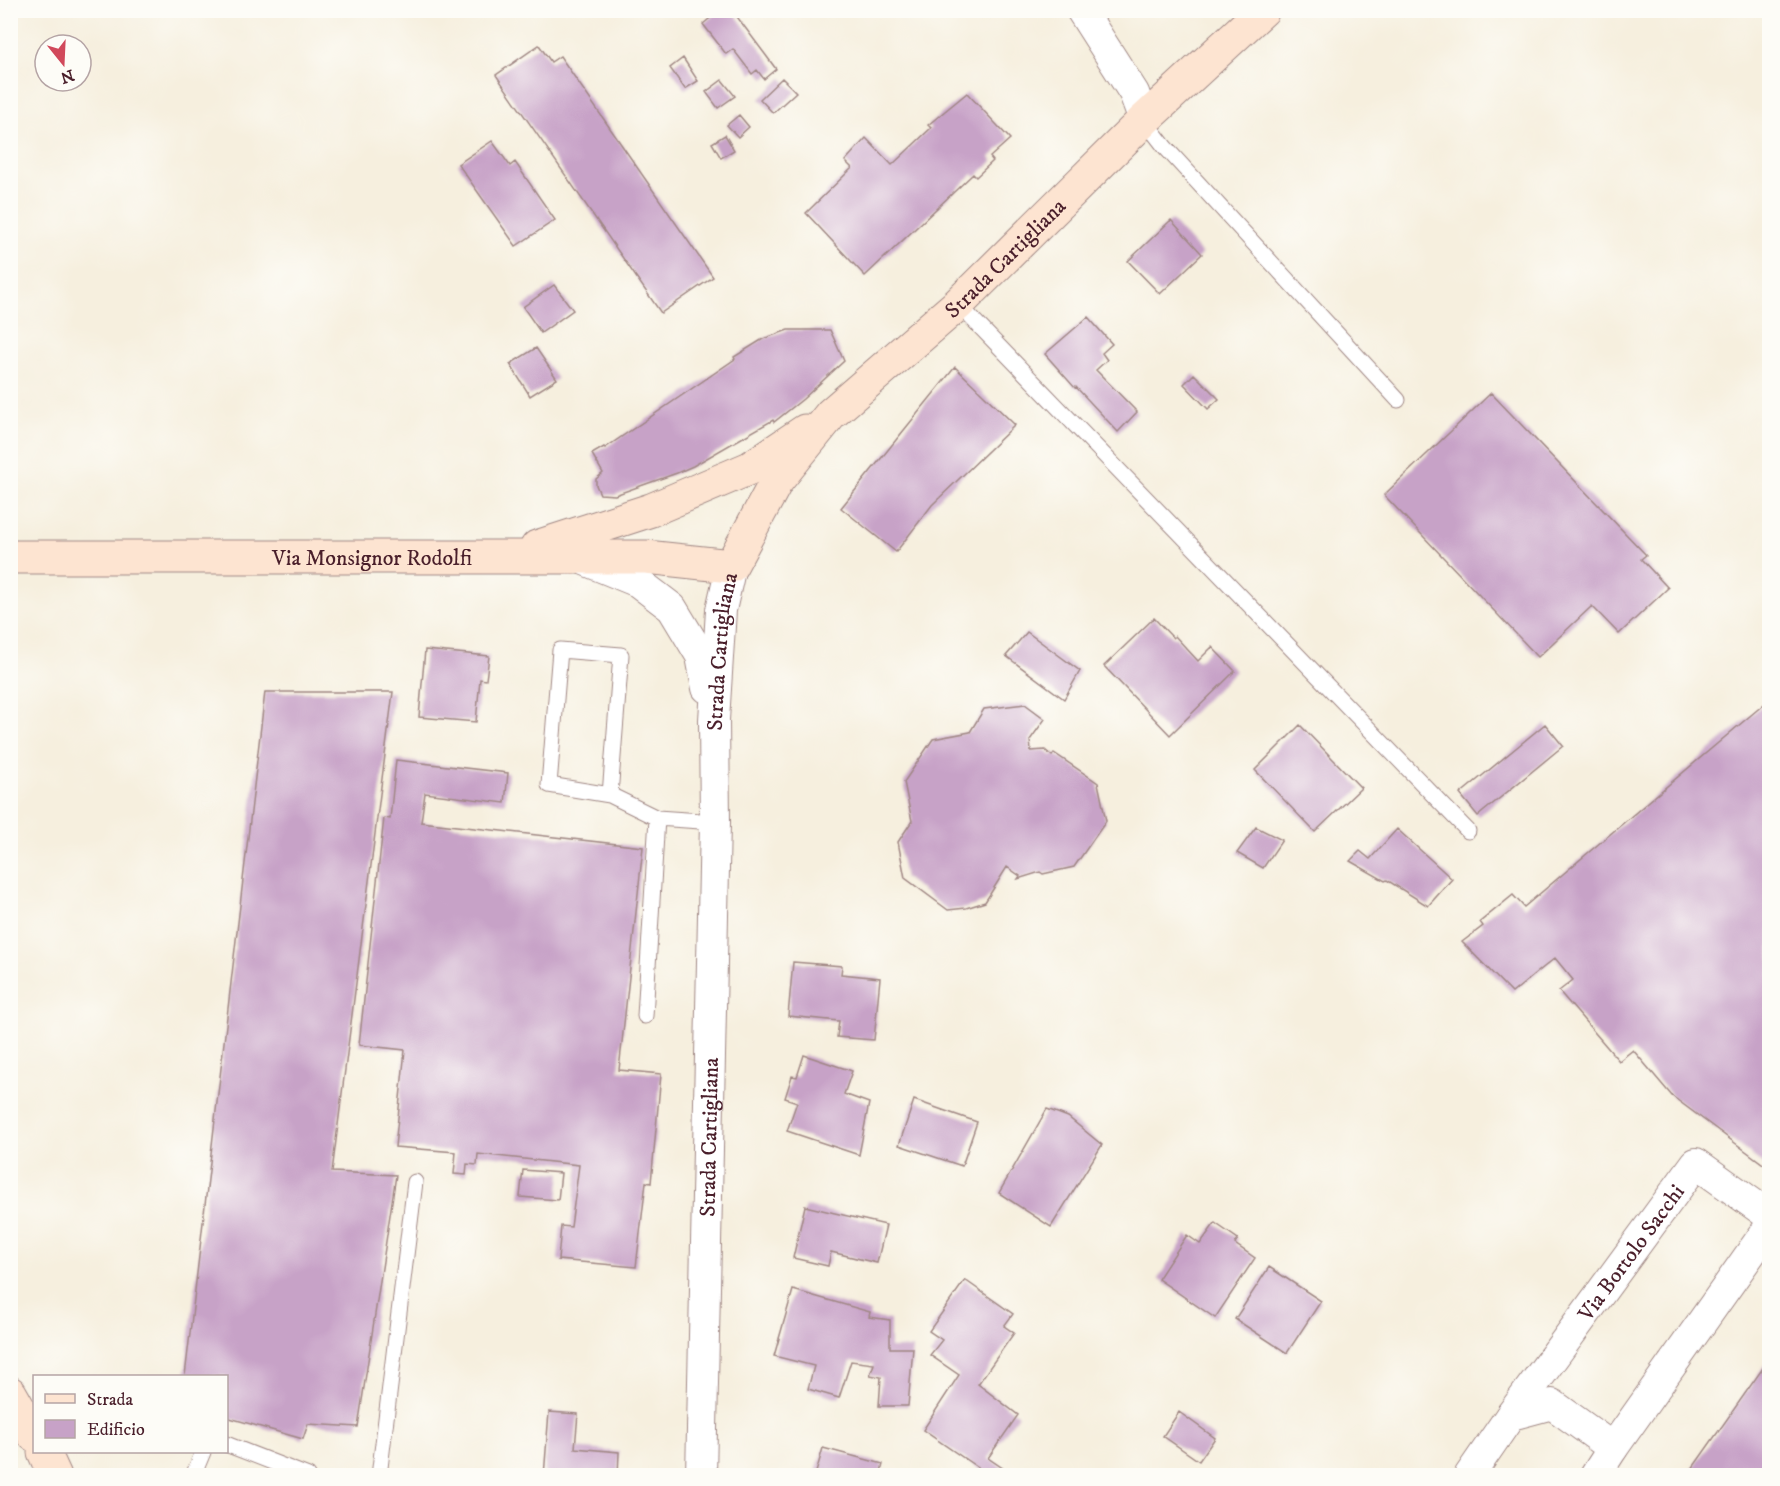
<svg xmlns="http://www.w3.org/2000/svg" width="1780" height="1486" font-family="'IM FELL DW Pica',serif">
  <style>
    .building { fill: #c7a2c7 }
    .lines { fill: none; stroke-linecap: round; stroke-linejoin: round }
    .lane-casing { stroke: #a08784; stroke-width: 17 }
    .street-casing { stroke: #a08784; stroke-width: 32 }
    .secondary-casing { stroke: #a08784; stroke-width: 35 }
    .lane { stroke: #fff; stroke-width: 15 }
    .street { stroke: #fff; stroke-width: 30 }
    .secondary { stroke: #fde4d1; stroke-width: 33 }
    .labels { text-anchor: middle; stroke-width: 4.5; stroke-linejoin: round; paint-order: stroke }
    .street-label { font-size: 22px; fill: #4a1f2b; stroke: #fdfcf7 }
  </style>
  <rect width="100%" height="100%" fill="#fdfcf7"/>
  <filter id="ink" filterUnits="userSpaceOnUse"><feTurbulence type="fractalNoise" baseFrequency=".0167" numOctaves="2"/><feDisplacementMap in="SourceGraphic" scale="12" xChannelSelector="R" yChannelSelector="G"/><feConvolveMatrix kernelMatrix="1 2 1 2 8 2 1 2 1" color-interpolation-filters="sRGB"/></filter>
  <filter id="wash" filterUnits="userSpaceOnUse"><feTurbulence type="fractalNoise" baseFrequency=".008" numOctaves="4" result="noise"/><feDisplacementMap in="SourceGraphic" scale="24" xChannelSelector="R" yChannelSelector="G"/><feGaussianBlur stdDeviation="1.35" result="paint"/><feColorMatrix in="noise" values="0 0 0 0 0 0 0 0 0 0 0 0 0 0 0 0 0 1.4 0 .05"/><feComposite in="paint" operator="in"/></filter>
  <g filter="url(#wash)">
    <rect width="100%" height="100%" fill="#f6efde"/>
    <g id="blocks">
      <path class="building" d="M720 10H732L776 69 764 79 757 70 752 74 733 49 726 54 703 24Z
        M539 45 551 62 560 56 713 277 661 313 496 75Z
        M683 58 698 81 685 89 670 68Z
        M782 78 796 92 773 113 760 99Z
        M722 80 735 96 718 108 706 92Z
        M967 93 1010 139 990 157 993 161 976 177 973 174 865 276 806 213 852 168 845 161 866 138 892 165 931 128 928 125Z
        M739 115 749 127 738 137 727 125Z
        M725 135 734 150 721 158 712 143Z
        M492 141 510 166 515 162 555 220 516 246 458 164Z
        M1171 220 1202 254 1160 294 1128 261Z
        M554 285 573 310 541 333 523 307Z
        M1088 317 1112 344 1102 353 1107 360 1096 370 1137 412 1118 432 1076 387 1075 388 1045 354Z
        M788 330H830L844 361 803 399 774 422 773 420 693 466 677 473 615 495 600 494 596 485V479L603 473 592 454 604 447 605 448 735 359 734 357 763 339Z
        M536 348 557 379 530 396 510 364Z
        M955 367 1015 425 932 505 896 552 841 508Z
        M1194 374 1219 399 1208 409 1184 384Z
        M1491 393 1646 555 1641 559 1668 588 1619 634 1592 606 1538 657 1384 495Z
        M1154 618 1173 638 1175 636 1198 661 1212 647 1235 671 1170 735 1104 666Z
        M1027 632 1080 671 1064 699 1006 656Z
        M425 650 489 656 486 680 480 679 476 722 419 717Z
        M265 692H393L332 1172 396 1175 358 1427 308 1424 303 1439 226 1417V1376H185Z
        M1770 699V1169L1672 1096 1633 1050 1619 1061 1559 991 1573 980 1555 958 1512 993 1462 942 1483 926 1480 922 1513 895 1524 907Z
        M1025 704 1045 719 1030 740 1031 751 1045 750 1052 756 1054 753 1098 783 1106 821 1074 867 1043 874 1040 872 1018 879 1020 876 1007 867 985 902 966 908 948 910 905 878 898 842 912 821 904 782 933 739 970 732 984 709Z
        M1545 724 1563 746 1478 816 1460 794Z
        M1300 725 1361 788 1315 832 1255 770Z
        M396 760 508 773 505 803 425 793 421 822 643 847 619 1070 661 1074 651 1183 646 1182 636 1267 558 1260 561 1226 571 1227 579 1165 478 1154 477 1165 467 1164 466 1175 454 1174 456 1152 395 1147 405 1050 359 1045 384 818 390 819Z
        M1256 827 1282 840 1263 868 1237 853Z
        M1397 829 1452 879 1428 906 1387 880 1385 881 1350 861 1360 851 1370 859Z
        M793 962 842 966 841 974 880 978 874 1040 837 1037 839 1021 788 1016Z
        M804 1055 852 1071 844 1094 869 1103 859 1155 787 1131 797 1102 785 1098 792 1076 797 1077Z
        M914 1100 977 1122 962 1166 899 1145Z
        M1047 1109 1068 1117 1102 1145 1051 1227 999 1193Z
        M523 1170 561 1173 558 1200 520 1197Z
        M805 1206 886 1225 877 1263 831 1252 828 1266 793 1258Z
        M1215 1223 1238 1239 1235 1244 1255 1258 1215 1318 1158 1279 1187 1235 1200 1244Z
        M1269 1267 1321 1301 1287 1353 1235 1319Z
        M965 1280 1013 1314 1004 1326 1014 1333 978 1384 1018 1415 988 1458 1007 1471 1004 1476H990L923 1430 959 1375 930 1355 942 1340 929 1331Z
        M793 1290 870 1312 869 1317 890 1320V1348H913L908 1406H879L881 1377 870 1375 874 1364 851 1361 839 1398 808 1389 814 1366 774 1356Z
        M1770 1358V1476H1687Z
        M549 1412 578 1414 575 1448 619 1452 618 1476H544Z
        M1179 1412 1215 1438 1199 1461 1163 1436Z
        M823 1448 883 1464 880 1476H815Z"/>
    </g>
  </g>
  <g filter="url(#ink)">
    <use href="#blocks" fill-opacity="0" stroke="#a08784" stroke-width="1.5"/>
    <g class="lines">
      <g class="lane-casing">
        <path id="lane" d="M1144 120 1165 147 1398 400
          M958 304 1468 831
          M610 795 621 655 560 650 549 785 610 795 657 818 715 822
          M645 1016 657 818
          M226 1444 308 1476
          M193 1476 203 1452
          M379 1476 415 1182"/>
      </g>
      <g class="street-casing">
        <g id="street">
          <path d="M1081 10 1134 93 1144 120"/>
          <path d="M582 559 638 582 672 608 701 656 707 688"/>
          <path id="s1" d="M1511 1415 1696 1163 1770 1216"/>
          <path d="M1613 1448 1770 1226"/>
          <path id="s2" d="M701 1476 715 822 714 720 721 610 731 566"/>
          <path d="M1469 1476 1511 1415 1552 1404 1613 1448 1595 1476"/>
        </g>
      </g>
      <g class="secondary-casing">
        <g id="secondary">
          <path d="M537 547 651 510 750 468 805 431"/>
          <path id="s3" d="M10 557H646L731 566 776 482 831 414 958 304 1144 120 1263 10"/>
          <path d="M10 1393 34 1435"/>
          <path d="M44 1452 55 1476"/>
        </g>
      </g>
      <use href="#lane" class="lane"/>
      <use href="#street" class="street"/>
      <use href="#secondary" class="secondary"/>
    </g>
  </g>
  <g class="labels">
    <g class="street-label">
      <text dy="8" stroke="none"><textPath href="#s3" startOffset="1138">Strada Cartigliana</textPath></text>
      <text dy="8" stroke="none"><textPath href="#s3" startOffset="362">Via Monsignor Rodolfi</textPath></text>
      <text dy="8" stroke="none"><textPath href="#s2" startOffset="825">Strada Cartigliana</textPath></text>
      <text dy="8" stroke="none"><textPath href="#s2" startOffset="339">Strada Cartigliana</textPath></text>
      <text dy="8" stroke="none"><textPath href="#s1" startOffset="202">Via Bortolo Sacchi</textPath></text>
    </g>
  </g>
  <rect width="1780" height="1486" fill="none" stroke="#fdfcf7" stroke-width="36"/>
  <rect x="33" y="1375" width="195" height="78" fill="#fdfcf7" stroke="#b5a4a5" stroke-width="1.5"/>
  <rect x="45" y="1394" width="30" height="9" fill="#fde4d1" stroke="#b5a4a5" stroke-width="1.5"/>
  <text x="87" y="1405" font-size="18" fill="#4a1f2b">Strada</text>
  <rect x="45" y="1420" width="30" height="18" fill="#c7a2c7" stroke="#b5a4a5" stroke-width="1.5"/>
  <text x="87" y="1435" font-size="18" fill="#4a1f2b">Edificio</text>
  <g transform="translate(63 63) rotate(162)"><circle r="28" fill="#fdfcf7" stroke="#b5a4a5" stroke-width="1.5"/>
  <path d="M0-4.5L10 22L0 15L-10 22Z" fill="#d1495b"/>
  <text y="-9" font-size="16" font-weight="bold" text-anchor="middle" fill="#4a1f2b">N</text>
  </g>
</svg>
